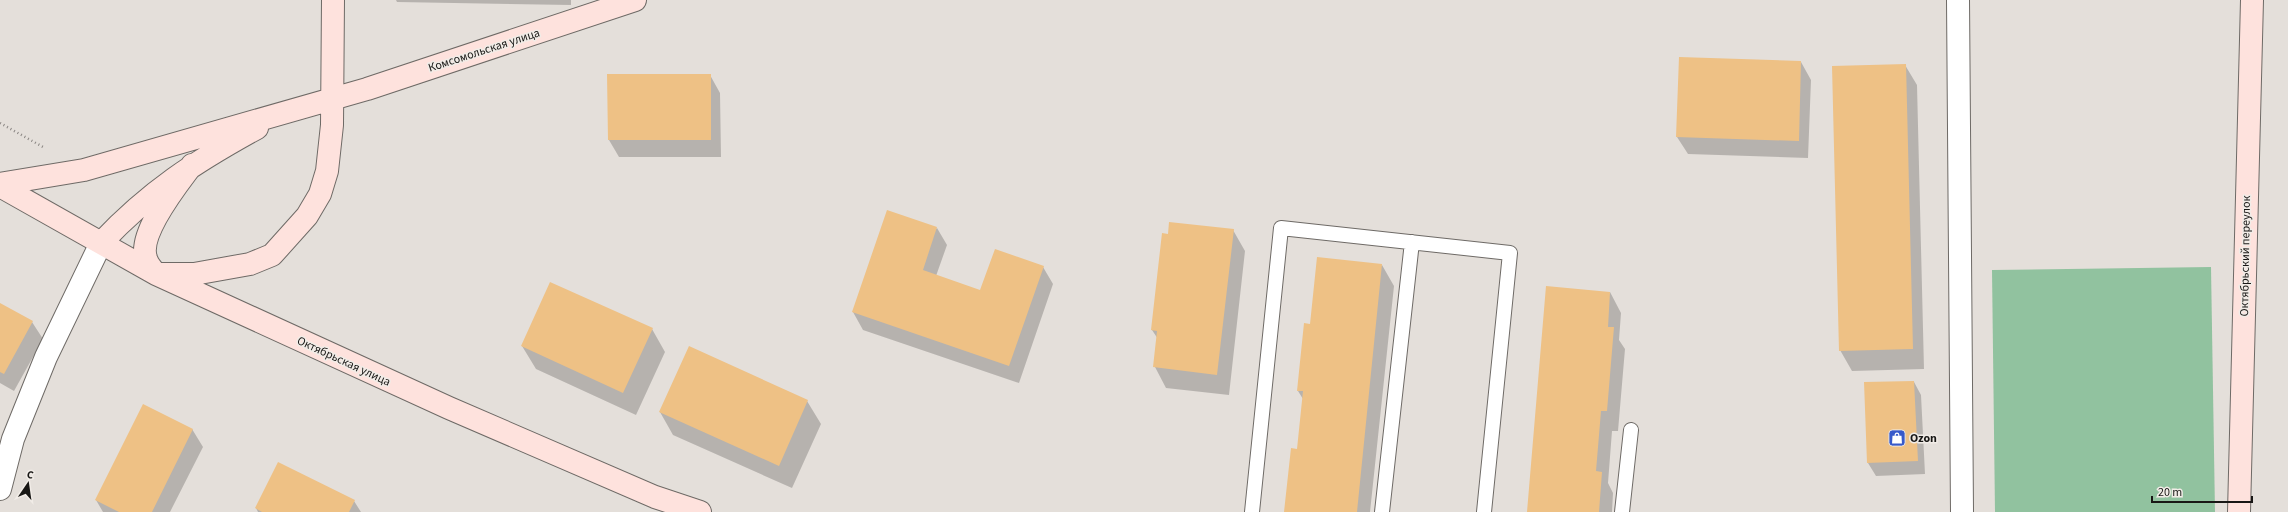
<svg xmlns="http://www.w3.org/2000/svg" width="2288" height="512" font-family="'Source Sans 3',sans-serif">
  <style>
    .green { fill: #91c29f }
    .shadow { fill: #0003 }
    .building { fill: #eec185 }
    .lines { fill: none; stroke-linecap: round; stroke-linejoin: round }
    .service-casing { stroke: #6e6a66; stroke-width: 16 }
    .minor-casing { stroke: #6e6a66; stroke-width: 24 }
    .secondary-casing { stroke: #6e6a66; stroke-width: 24 }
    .path { stroke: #8a8683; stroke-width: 2.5; stroke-dasharray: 1 3; stroke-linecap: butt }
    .service { stroke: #fff; stroke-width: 14 }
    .minor { stroke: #fff; stroke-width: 22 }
    .secondary { stroke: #fee2dd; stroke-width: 22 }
    .labels { text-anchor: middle; stroke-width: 3; stroke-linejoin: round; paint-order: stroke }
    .street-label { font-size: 12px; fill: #181715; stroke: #f1ece7 }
    .poi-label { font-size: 12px; font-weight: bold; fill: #181715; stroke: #f1ece7; text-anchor: start }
  </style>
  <rect width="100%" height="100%" fill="#e4dfda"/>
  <path class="green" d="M2211 267 2215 512H1995L1992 270Z"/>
  <path class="shadow" d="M396 0H571V5L397 2Z
    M1801 62 1811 80 1808 158 1688 154 1677 137Z
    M1905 65 1917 85 1924 369 1852 371 1840 350Z
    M710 75 720 93 721 157H619L609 140Z
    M937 228 947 245 936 276 981 292 1043 267 1053 284 1019 383 863 330 853 312Z
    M1233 230 1245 251 1229 395 1166 388 1155 367 1158 339 1152 330Z
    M1382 265 1394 286 1370 512H1285L1298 450 1303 399 1298 391 1311 325Z
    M1610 292 1621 313 1619 340 1625 349 1618 431H1612L1608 483 1613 493 1612 512H1528Z
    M0 304 32 322 43 339 14 391 0 383Z
    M652 329 665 352 636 415 536 369 522 346Z
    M1914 382 1921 395 1925 474 1876 476 1868 463 1865 383Z
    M807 401 821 424 792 488 673 435 660 412Z
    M192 429 203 447 170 512H103L96 500Z
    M354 501 361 512H258L256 508Z"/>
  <path class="building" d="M1679 57 1801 61 1799 141 1676 137Z
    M1906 64 1913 349 1839 351 1832 66Z
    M607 74H711V140H608Z
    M887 210 937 227 923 270 980 290 995 249 1044 266 1009 366 852 312Z
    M1169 222 1234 229 1217 375 1153 367 1157 331 1151 330 1162 233 1168 234Z
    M1317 257 1382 264 1357 512H1284L1291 448 1297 449 1303 391H1297L1304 323 1310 324Z
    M550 282 653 328 623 393 521 346Z
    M1546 286 1610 292 1608 327H1614L1607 411H1601L1596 471 1602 472 1599 512H1527Z
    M0 303 33 321 4 374 0 372Z
    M689 346 808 400 779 466 659 412Z
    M1914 381 1918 461 1867 463 1864 382Z
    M143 404 193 429 152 512H119L95 500Z
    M278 462 355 500 349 512H262L255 508Z"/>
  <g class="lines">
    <g class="service-casing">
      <path id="service" d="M1252 512 1281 228 1510 253 1484 512
        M1382 512 1412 242
        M1622 512 1631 430"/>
    </g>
    <g class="minor-casing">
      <path id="minor" d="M1958 0 1962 512
        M0 489 13 439 46 357 101 243"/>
    </g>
    <g class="secondary-casing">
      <path id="secondary" d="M192 165C178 184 135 236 147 261 149 266 153 270 156 274H194L250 264 272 255 307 216 320 194 327 171 332 125 333 0
        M0 184 84 170 367 89 635 0
        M0 186 156 274 449 408 655 497 700 512
        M101 243C150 191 195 162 257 128
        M2239 512 2252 0"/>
    </g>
    <path class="path" d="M0 123 43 147"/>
    <use href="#service" class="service"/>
    <use href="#minor" class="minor"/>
    <use href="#secondary" class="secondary"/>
  </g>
  <defs>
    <g id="shop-square" transform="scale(0.9)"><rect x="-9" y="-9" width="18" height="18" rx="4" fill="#3759ca" stroke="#f1ece7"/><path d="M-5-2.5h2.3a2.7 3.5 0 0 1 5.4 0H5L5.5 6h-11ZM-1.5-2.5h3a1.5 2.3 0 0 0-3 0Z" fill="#fff"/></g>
  </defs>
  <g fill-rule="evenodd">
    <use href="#shop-square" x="1897" y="438"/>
  </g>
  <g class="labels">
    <g class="street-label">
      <text transform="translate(484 50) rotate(-18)" y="4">Комсомольская улица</text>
      <text transform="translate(2245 256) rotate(-89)" y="4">Октябрьский переулок</text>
      <text transform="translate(344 361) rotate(25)" y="4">Октябрьская улица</text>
    </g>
    <g class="poi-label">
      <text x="1910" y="442">Ozon</text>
    </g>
  </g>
  <g transform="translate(28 484) rotate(13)" stroke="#f1ece7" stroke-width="3" paint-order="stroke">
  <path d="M0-3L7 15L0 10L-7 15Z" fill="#181715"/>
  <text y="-6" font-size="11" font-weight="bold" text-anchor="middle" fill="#181715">С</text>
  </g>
  <path d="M2152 496v6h100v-6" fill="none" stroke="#181715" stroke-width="2"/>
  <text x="2158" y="496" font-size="12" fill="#181715" stroke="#f1ece7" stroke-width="3" paint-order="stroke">20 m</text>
</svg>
